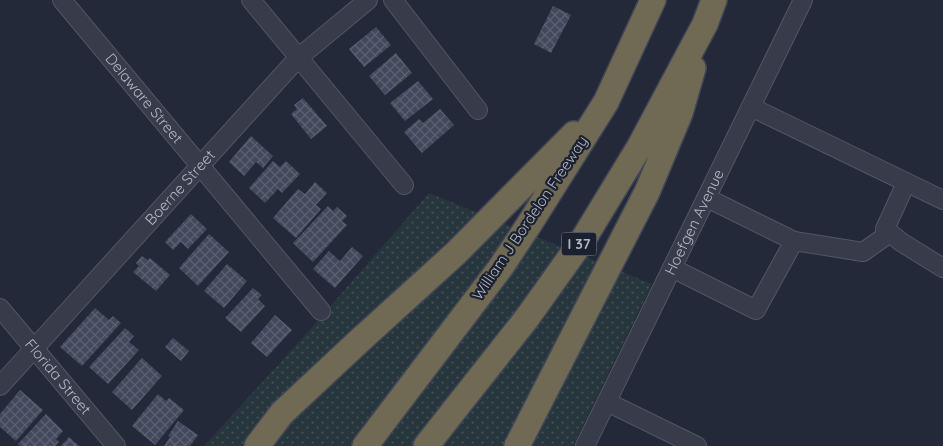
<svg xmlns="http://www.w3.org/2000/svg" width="943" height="446" font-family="Quicksand,sans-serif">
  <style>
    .grass { fill: url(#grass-dots) }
    .building { fill: url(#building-cross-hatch) }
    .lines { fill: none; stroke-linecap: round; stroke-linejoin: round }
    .minor-casing { stroke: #525665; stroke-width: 20 }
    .highway-casing { stroke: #424655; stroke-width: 28 }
    .minor { stroke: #373b4a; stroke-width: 18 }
    .highway { stroke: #706a55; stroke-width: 25 }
    .labels { text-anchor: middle; stroke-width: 4.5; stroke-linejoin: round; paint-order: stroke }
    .shield { fill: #1c212f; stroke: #858999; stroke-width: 1 }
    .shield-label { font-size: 14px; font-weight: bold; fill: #b2b6c6 }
    .street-label { font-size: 15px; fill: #b2b6c6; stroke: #1c212f }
  </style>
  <defs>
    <pattern id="grass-dots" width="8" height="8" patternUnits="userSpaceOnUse" patternTransform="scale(1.25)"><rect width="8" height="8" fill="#26363c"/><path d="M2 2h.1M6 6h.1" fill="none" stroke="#435157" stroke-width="1.8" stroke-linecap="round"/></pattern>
    <pattern id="building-cross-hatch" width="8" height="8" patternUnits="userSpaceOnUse" patternTransform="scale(1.25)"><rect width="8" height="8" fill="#43485c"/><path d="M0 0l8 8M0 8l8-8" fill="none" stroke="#5c6072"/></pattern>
  </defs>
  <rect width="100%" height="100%" fill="#24293a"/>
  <path class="grass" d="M429 193 652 284 573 446H204L308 332Z"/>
  <path class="building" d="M553 6 571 15 551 53 534 44Z
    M376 27 391 45 364 67 349 49Z
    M396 53 412 73 385 95 369 76Z
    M418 81 433 99 405 121 390 103Z
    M303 98 327 126 311 139 291 114 297 109 294 105Z
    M440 109 454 125 422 153 404 132 419 119 423 123Z
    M251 136 273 156 263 168 256 162 244 176 229 162Z
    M273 161 280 167 286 161 300 174 282 193 278 189 265 203 249 188Z
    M315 182 327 193 316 205 321 209 296 238 273 218 298 189 305 194Z
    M328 206 333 211 337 207 347 216 342 221 347 225 313 262 293 243Z
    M191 214 207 229 188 249 181 242 173 250 165 242Z
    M209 234 229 252 198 286 179 268Z
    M352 247 363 256 335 288 313 269 329 251 340 261Z
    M142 256 148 260 150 258 170 275 156 291 133 272 139 266 136 263Z
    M227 264 247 281 224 308 204 291Z
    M253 288 262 295 258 299 265 306 241 332 225 318Z
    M95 308 109 320 113 316 121 323 82 366 60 347Z
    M275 315 292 330 267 357 251 343Z
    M125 328 134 336 129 342 139 350 108 384 89 367Z
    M173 338 189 351 181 361 165 347Z
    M142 358 162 376 132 410 112 392Z
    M20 390 43 410 16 441 0 427V414Z
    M158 394 166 401 169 398 184 410 155 445 132 426Z
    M46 414 63 431 56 439 59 442 55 446H20L18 444Z
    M178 421 198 435 190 446H164L170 437 168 436Z
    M69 437 79 446H61Z"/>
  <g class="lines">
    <g class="minor-casing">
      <g id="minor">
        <path id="s1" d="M62 0 321 311"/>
        <path d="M251 0 404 185"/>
        <path d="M393 0 478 110"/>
        <path d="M751 107 943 200"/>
        <path d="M906 183 885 229 901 242 943 268"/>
        <path d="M794 241 863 252 890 233"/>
        <path d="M672 268 756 310 794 241 707 198"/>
        <path id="s2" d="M0 308 116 446"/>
        <path id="s3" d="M0 386 298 58 368 0"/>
        <path d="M607 402 697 446"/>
        <path id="s4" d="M585 446 803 0"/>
      </g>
    </g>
    <g class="highway-casing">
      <path id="highway" d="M257 446 282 413 357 343 456 253 574 134
        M365 446 501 267 530 223 606 102 653 0
        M426 446 527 318 584 238 640 146 705 24 714 0
        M517 446 647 192 680 113 693 68"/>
    </g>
    <use href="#minor" class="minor"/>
    <use href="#highway" class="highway"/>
  </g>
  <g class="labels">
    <rect class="shield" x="561.5" y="232.5" width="35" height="23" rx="4"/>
    <g class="shield-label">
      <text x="579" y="249">I 37</text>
    </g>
    <g class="street-label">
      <text dy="5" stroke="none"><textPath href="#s1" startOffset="128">Delaware Street</textPath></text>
      <text dy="5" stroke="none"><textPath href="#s3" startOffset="268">Boerne Street</textPath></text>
      <text transform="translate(530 218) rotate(-56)" y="5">William J Bordelon Freeway</text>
      <text dy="5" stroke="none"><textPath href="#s4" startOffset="249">Hoefgen Avenue</textPath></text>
      <text dy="5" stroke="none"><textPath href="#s2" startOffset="90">Florida Street</textPath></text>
    </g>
  </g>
</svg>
